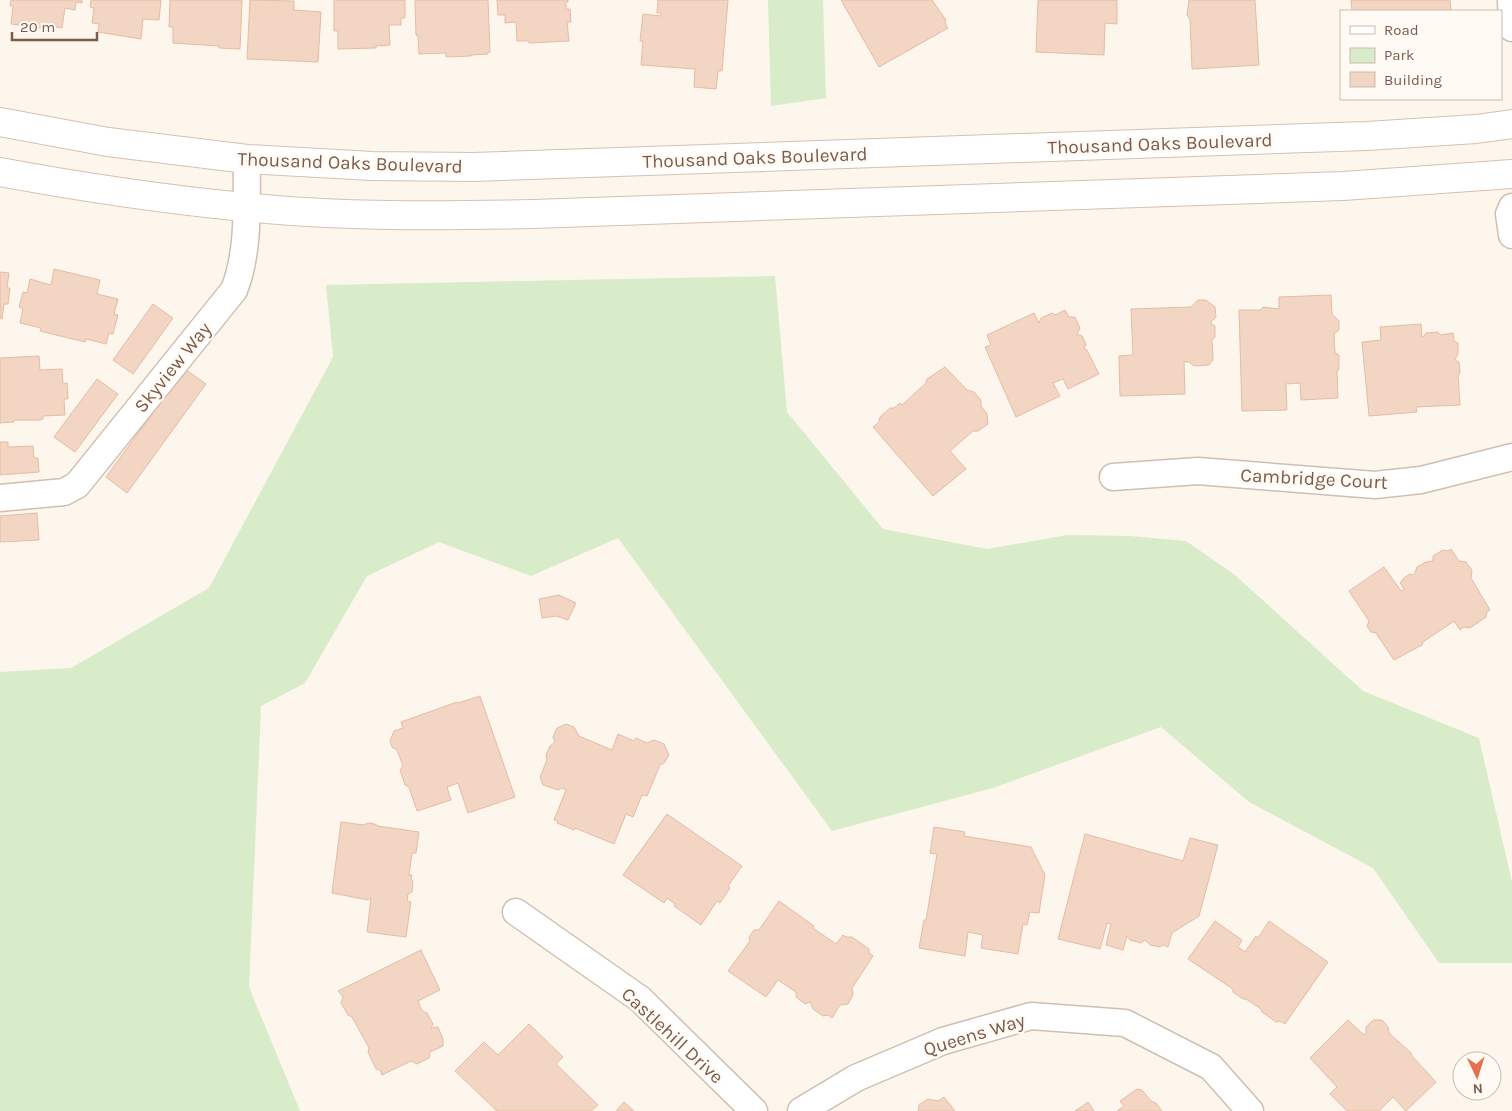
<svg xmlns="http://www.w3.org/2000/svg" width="1512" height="1111" font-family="Karla,sans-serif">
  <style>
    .green { fill: #d8ecc9 }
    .building { fill: #f3d5c3; stroke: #e6bba3 }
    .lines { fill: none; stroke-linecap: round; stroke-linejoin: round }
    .street-casing { stroke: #d1beb0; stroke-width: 29 }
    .secondary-casing { stroke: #d6c0b0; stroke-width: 30 }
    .street { stroke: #fff; stroke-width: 26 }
    .secondary { stroke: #fff; stroke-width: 28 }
    .labels { text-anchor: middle; stroke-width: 5; stroke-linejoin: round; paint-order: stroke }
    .street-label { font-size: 19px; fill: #7a5c4d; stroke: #fffaf3 }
  </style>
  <rect width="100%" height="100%" fill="#fdf6ec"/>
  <path class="green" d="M768 0H823L826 98 771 106Z
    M775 276 787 412 883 529 987 549 1067 535 1130 536 1186 541 1235 575 1363 691 1479 738 1512 882V963H1439L1373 868 1249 802 1161 727 993 788 832 831 618 538 531 576 439 542 367 576 305 683 261 706 249 987 300 1111H0V672L71 668 209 588 333 357 326 285Z"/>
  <path class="building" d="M11 0H82V3L76 2 75 10 65 8 62 28 49 26V29L11 24 13 6H10Z
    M91 0H161L159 20 143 19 141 39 98 32 99 24 92 23 94 8 90 7Z
    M170 0H242L240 49 219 48V46L173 43V27H169Z
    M250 0 294 1V10L321 12 318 62 247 59Z
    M334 0H405V18H401V25H389L390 45 376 46V48L338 49V31H334Z
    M415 0H488L490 52H488V54L471 55V56L446 57V53L419 54 418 36 416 35Z
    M497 0H568V2H566V9H570L571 22H567L569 41 529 43V41H517L516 22 505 23V15H498Z
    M658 0H728L722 71H718L716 89 694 87 695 69 641 65 643 41H640L643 14 661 16V13H657Z
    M841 0H932L946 20 945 23 948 28 879 67Z
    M1038 0H1117V24L1105 23 1104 55 1036 52Z
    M1189 0H1255L1259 65 1192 69 1190 19 1187 15Z
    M1351 0H1450L1451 11H1352Z
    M54 269 100 280 97 294 118 299 114 314 118 315 113 334 109 333 106 344 86 339 85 342 40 331 41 328 20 323 23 309 19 307 23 292 27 293 30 279 51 285Z
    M0 272 9 273 7 288H10L8 304H4L2 319 0 318Z
    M1331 295 1332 314 1339 321V330L1334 334 1335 353 1339 355V369L1337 372 1338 398 1301 400 1300 383 1286 384 1287 410 1242 411 1239 310H1261L1263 307 1279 309V297Z
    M1198 300H1206L1215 307 1216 317 1211 322V324L1215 326V337L1212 340 1213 360 1209 365 1194 366 1189 362H1184L1185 394 1120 396 1119 356 1133 355 1131 309 1191 307Z
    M153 304 173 318 133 374 113 360Z
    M1065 310 1069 317H1075L1080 328 1077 334 1082 336 1086 344 1084 349 1087 350 1099 374 1068 389 1063 379 1053 383 1060 396 1016 417 985 347 991 345 987 335 1034 313 1039 323 1041 318 1052 313 1055 315Z
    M1421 324 1422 337 1424 336 1426 333 1438 332 1440 335 1453 333 1454 341 1458 343V354L1455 360 1459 362 1460 373 1458 376 1460 405 1416 407 1417 412 1369 416 1362 342 1381 340 1380 327Z
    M39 356 40 370 62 369 63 384 67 383 68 399H64L65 415 43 416V419L40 420H14V422L0 423V358Z
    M945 367 967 390 974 392 981 400V406L987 414 988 424 978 431H973L950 451 966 469 933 496 873 427 879 422 880 417 890 408H894L900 403 902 405 926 383 927 379Z
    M185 369 206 384 127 493 106 477Z
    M97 379 118 394 75 452 54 437Z
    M0 442H8V447L33 446 34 458H38L39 472 0 475Z
    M37 513 39 540 0 542V516Z
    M1451 549 1459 561 1466 562 1472 570 1471 578 1490 610 1487 612 1486 617 1470 628 1464 627 1460 630 1454 621 1423 642 1422 645 1394 660 1376 633 1371 632 1367 626 1369 621 1349 591 1384 567 1401 591 1404 589 1400 583 1404 578 1410 574 1413 575 1415 573 1417 567 1426 562 1433 561V556L1443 550 1448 551Z
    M559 595 576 603 568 620 556 616 542 618 539 599Z
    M480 696 515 797 468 813 458 783 447 787 451 800 417 811 409 787 405 785 400 770 403 766 397 750 392 747 390 741 394 731 403 728 401 722 457 702 458 703Z
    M566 724 574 727 579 736 612 750 618 734 634 741 636 738 647 743 654 740 664 744 669 755 664 763 660 765 647 796 642 795 633 817 626 814 614 844 575 828 574 830 557 823 558 821 554 820 566 790 562 788 558 790 543 785 540 777 547 760 546 755 550 746 555 742 553 737 557 728Z
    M667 814 742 866 728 886 730 888 720 903 717 901 701 925 674 906 675 904 667 898 664 903 623 875Z
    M341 822 364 825 368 823 375 824 378 826 419 832 416 853H412L409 875H412L411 879 413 881 412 892 408 894 407 901 411 902 406 937 367 932 371 898 368 900 332 893Z
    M934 827 965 832 964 836 1031 847 1045 875 1039 913 1030 912 1027 925 1023 924 1018 954 981 948 983 935 968 932 965 956 919 948 924 920H926L937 854 930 853Z
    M1085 834 1183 861 1190 838 1218 845 1199 916 1172 933 1168 947 1163 945 1160 947 1150 945 1145 940 1141 943 1130 940 1127 936 1123 950 1106 945 1111 924 1107 923 1100 949 1058 939Z
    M779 901 814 926 813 928 836 944 843 935 846 937H852L869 949V953L873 956 852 988 853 995 848 1004 840 1005 832 1018 828 1015 823 1016 813 1009 810 1002 805 1004 796 997V992L778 980 766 997 728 971 750 941 749 937 754 930H759Z
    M1215 921 1242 940 1238 947 1245 952 1256 936 1258 938 1269 921 1328 962 1285 1024 1280 1021 1276 1022 1262 1012 1261 1009 1246 999H1243L1233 992V989L1188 959Z
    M421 950 440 990 418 1001 422 1011 427 1013 433 1024 431 1028 438 1027 443 1039V1046L430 1052 429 1058 417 1064 411 1061 382 1075 380 1070 376 1069 368 1052 369 1048 352 1017 348 1015 341 1003 343 997 338 991Z
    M1348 1020 1364 1035 1366 1033V1027L1373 1020H1382L1388 1027 1389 1033 1411 1053 1412 1056 1436 1082 1406 1111 1393 1097 1379 1111H1347L1330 1094 1337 1087 1310 1058Z
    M529 1024 563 1057 556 1064 598 1105 591 1111H497L455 1071 484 1042 498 1055Z
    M1137 1089 1142 1090 1151 1101 1156 1103 1162 1111H1117L1124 1106 1120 1101Z
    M944 1097 955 1111H918L919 1105 928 1099 938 1101Z
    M624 1102 634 1111H616Z
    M1088 1102 1094 1111H1075Z"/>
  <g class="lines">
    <g class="street-casing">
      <path id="street" d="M1511 0 1512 28
        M1512 207 1509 214 1512 235
        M1113 477 1198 471 1375 485 1421 480 1512 457
        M0 498 64 492 77 485 234 290C250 250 246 202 247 159
        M516 912 640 999 754 1111
        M801 1111 856 1078 943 1041 1031 1016 1125 1023 1211 1067 1250 1111"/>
    </g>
    <g class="secondary-casing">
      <path id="secondary" d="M0 122 108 142 247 159 372 166 473 167 1367 136 1476 129 1512 124
        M0 172C81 187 162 199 244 207 340 217 437 216 533 214L1343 186 1512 174"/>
    </g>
    <use href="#street" class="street"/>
    <use href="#secondary" class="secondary"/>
  </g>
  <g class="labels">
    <g class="street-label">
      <text transform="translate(1160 143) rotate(-2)" y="7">Thousand Oaks Boulevard</text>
      <text transform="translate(755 157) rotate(-2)" y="7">Thousand Oaks Boulevard</text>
      <text transform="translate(350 162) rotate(2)" y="7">Thousand Oaks Boulevard</text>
      <text transform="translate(172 367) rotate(-51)" y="7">Skyview Way</text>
      <text transform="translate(1314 478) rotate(3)" y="7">Cambridge Court</text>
      <text transform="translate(974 1034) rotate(-17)" y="7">Queens Way</text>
      <text transform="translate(673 1035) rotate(43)" y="7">Castlehill Drive</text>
    </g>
  </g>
  <rect x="1340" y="10" width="162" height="90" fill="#fffaf3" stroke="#cabbb1"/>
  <rect x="1350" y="26" width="25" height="8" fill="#ffffff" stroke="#cabbb1"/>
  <text x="1384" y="35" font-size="15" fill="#7a5c4d">Road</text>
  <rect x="1350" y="48" width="25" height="15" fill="#d8ecc9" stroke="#cabbb1"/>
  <text x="1384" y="60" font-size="15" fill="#7a5c4d">Park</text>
  <rect x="1350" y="72" width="25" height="15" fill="#f3d5c3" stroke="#cabbb1"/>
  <text x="1384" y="85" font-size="15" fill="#7a5c4d">Building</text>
  <g transform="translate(1477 1076) rotate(176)"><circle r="24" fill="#fffaf3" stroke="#cabbb1"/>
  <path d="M0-4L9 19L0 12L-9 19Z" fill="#e76f51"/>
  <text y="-8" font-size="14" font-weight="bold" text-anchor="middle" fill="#7a5c4d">N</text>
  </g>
  <path d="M12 32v8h85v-8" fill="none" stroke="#7a5c4d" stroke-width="2.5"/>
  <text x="20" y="32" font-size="15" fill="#7a5c4d" stroke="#fffaf3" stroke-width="4" paint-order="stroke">20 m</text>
</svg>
